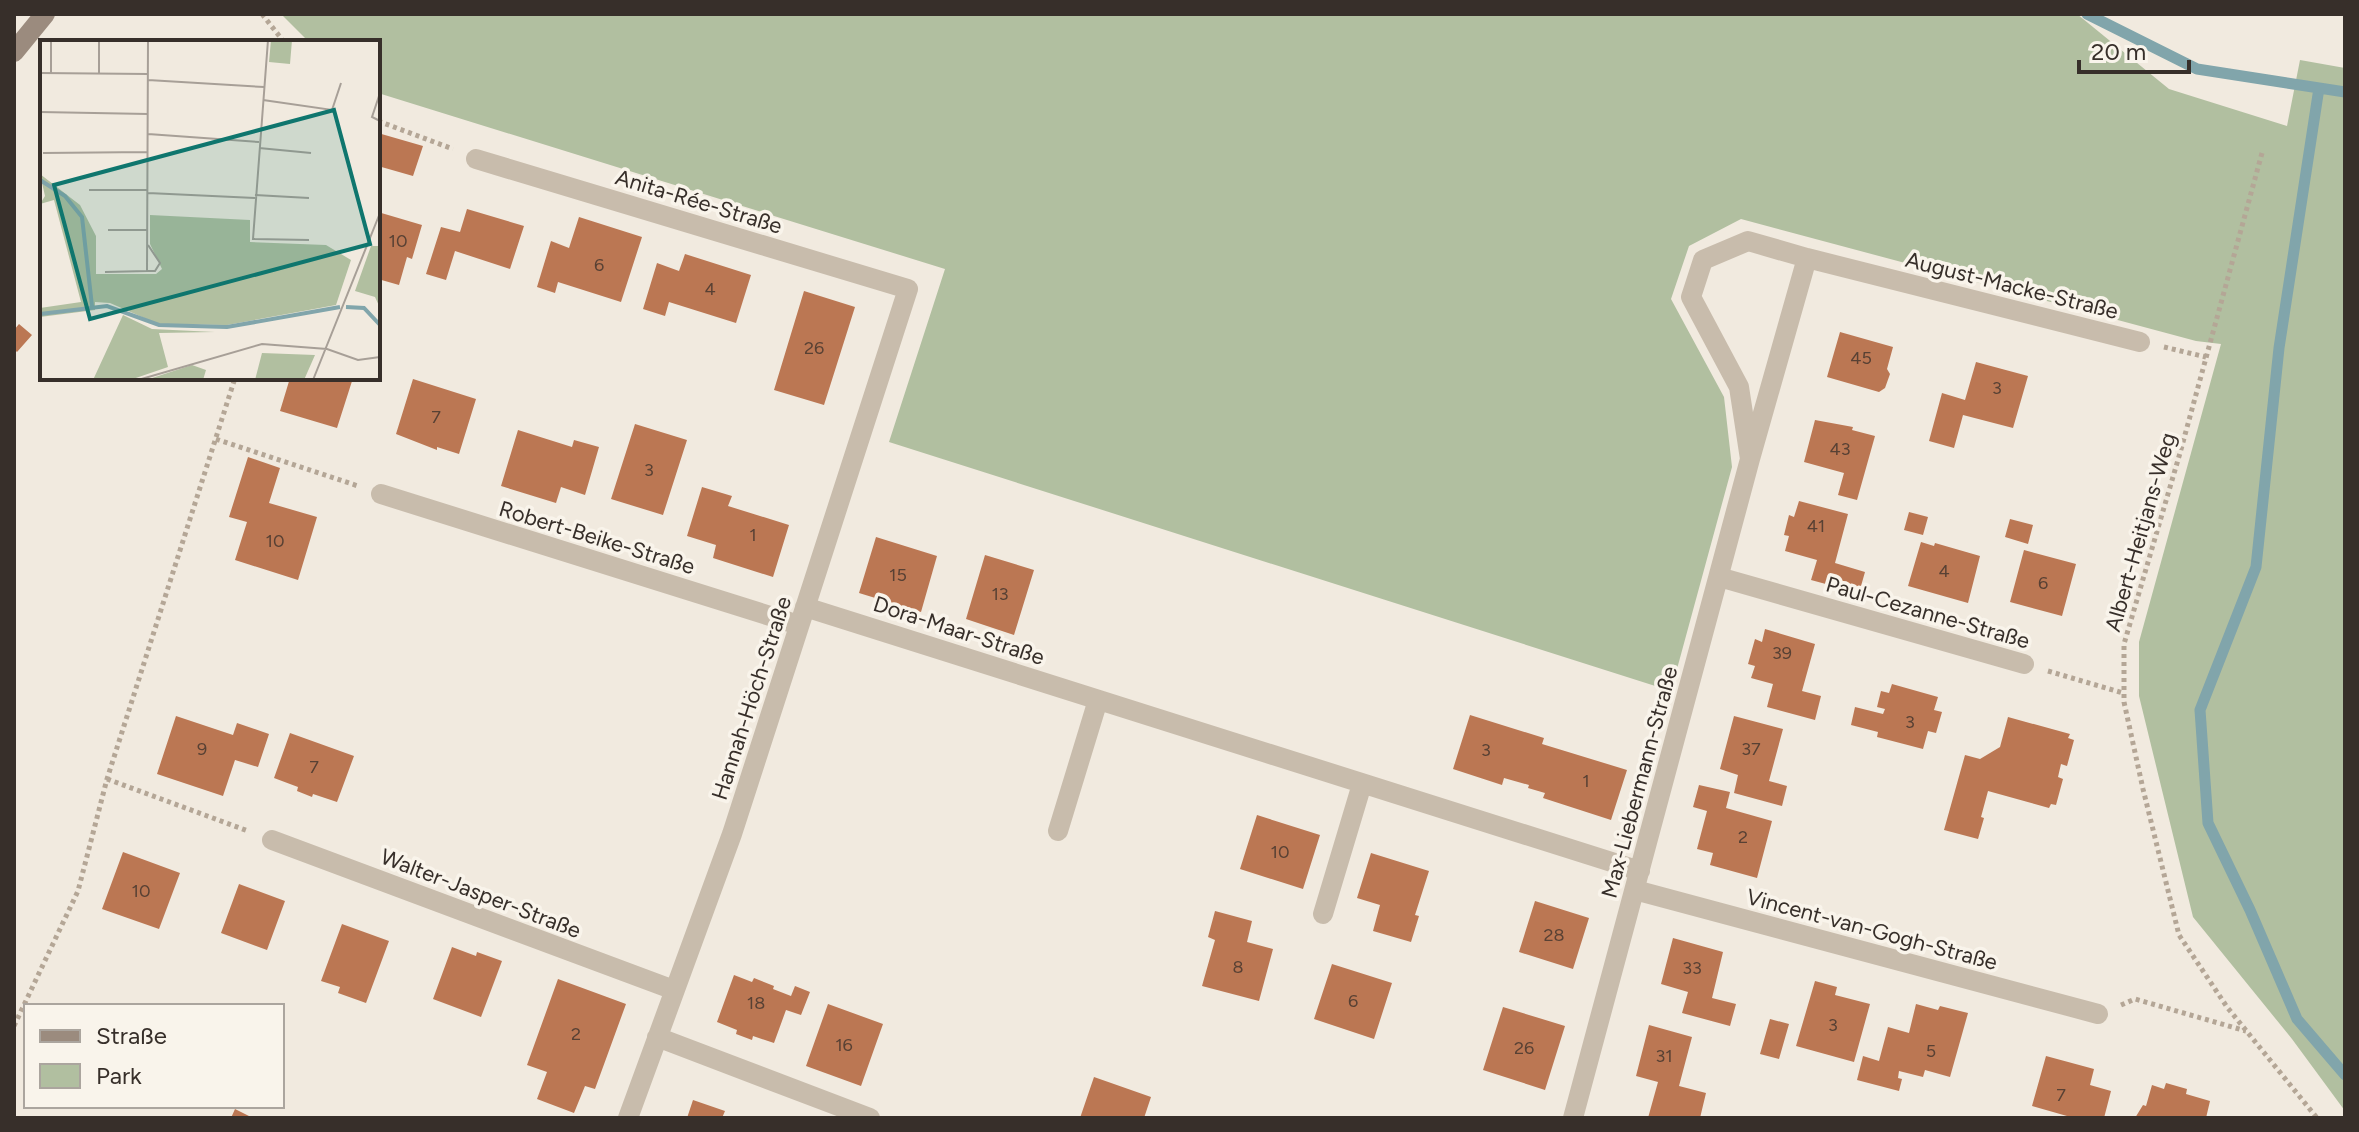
<svg xmlns="http://www.w3.org/2000/svg" width="2359" height="1132" font-family="Figtree,sans-serif">
  <style>
    .green { fill: #b1bfa0 }
    .lines { fill: none; stroke-linecap: round; stroke-linejoin: round }
    .stream { stroke: #81a5ab; stroke-width: 11 }
    .building { fill: #bb7753 }
    .path { stroke: #b4a696; stroke-width: 5; stroke-dasharray: 4 4; stroke-linecap: butt }
    .minor { stroke: #c8bcac; stroke-width: 20 }
    .secondary { stroke: #9b8b7e; stroke-width: 20 }
    .labels { text-anchor: middle; stroke-width: 7; stroke-linejoin: round; paint-order: stroke }
    .number-label { font-size: 18px; fill: #584134 }
    .street-label { font-size: 22px; fill: #372f2a; stroke: #f9f4eb }
    .inset-river { fill: none; stroke: #81a5ab; stroke-width: 4 }
    .inset-road { fill: none; stroke: #a79f97; stroke-width: 2 }
    .view { fill: #0f766e; fill-opacity: 0.15; stroke: #0f766e; stroke-width: 4 }
    .inset-edge { fill: none; stroke: #372f2a; stroke-width: 4 }
  </style>
  <rect width="100%" height="100%" fill="#f1eadf"/>
  <path class="green" d="M281 14H2077L2169 89 2287 126 2300 60 2345 68V1111L2292 1039 2193 917 2139 696V642L2221 344 2196 341 1741 219 1689 246 1671 299 1724 397 1732 467 1671 691 889 442 945 269 378 93V42H309Z"/>
  <g class="lines">
    <path class="stream" d="M2087 14 2197 69 2345 92
      M2319 88 2279 348 2256 567 2200 710 2208 823 2250 910 2297 1019 2345 1075"/>
  </g>
  <path class="building" d="M378 133 423 146 413 176 378 166Z
    M467 209 524 226 510 269 455 251 446 280 426 274 441 227 460 232Z
    M378 212 422 225 412 259 407 257 399 285 378 279Z
    M579 217 642 237 621 302 558 282 555 293 537 287 551 241 569 248Z
    M685 254 751 275 736 323 669 302 665 316 643 309 657 263 679 271Z
    M804 291 855 307 824 405 774 390Z
    M19 324 32 335 17 352 14 349V330Z
    M1840 332 1893 347 1887 369 1890 374 1885 388 1879 392 1827 377Z
    M1976 362 2028 376 2013 428 1963 415 1954 448 1929 441 1942 393 1965 400Z
    M290 378H353L337 428 280 411Z
    M413 379 476 399 459 454 437 447V450L396 434Z
    M1815 420 1853 427 1852 430 1875 436 1857 500 1838 495 1844 473 1804 462Z
    M635 424 687 440 663 515 611 499Z
    M518 430 572 447 574 440 599 447 585 495 561 487 556 503 501 486Z
    M248 457 280 468 269 503 317 517 298 580 235 560 247 522 229 517Z
    M702 487 732 496 728 506 789 525 773 577 713 558 716 545 687 536Z
    M1799 501 1848 514 1835 563 1865 572 1859 593 1811 580 1817 560 1785 551 1789 536 1784 535 1789 515 1794 517Z
    M1909 512 1928 517 1923 535 1904 530Z
    M2010 519 2033 525 2028 544 2005 537Z
    M876 537 937 556 921 612 859 593Z
    M1921 542 1934 546 1935 543 1980 556 1968 603 1908 586Z
    M2024 550 2076 564 2062 616 2010 602Z
    M985 555 1034 570 1014 635 966 619Z
    M1765 629 1815 644 1802 691 1821 696 1815 720 1767 707 1773 684 1751 678 1755 666 1748 664 1755 639 1762 642Z
    M1892 684 1938 697 1934 710 1942 712 1936 733 1928 731 1923 749 1877 737 1878 732 1851 725 1855 707 1883 714 1885 709 1877 707 1881 691 1889 693Z
    M1470 715 1544 738 1542 744 1627 770 1611 820 1543 798 1545 793 1528 788 1529 785 1504 778 1502 785 1453 769Z
    M176 716 233 735 237 723 269 734 258 767 235 760 223 796 157 774Z
    M1734 716 1783 729 1769 781 1787 786 1782 806 1734 793 1738 775 1720 769Z
    M2008 717 2070 734 2068 738 2074 740 2067 766 2061 764 2058 777 2063 779 2056 805 2051 804 2049 808 1988 791 1981 817 1984 818 1978 839 1944 830 1965 755 1980 759 2000 747Z
    M290 733 354 756 337 802 313 794 312 797 297 791 298 787 274 778Z
    M1699 785 1730 792 1726 808 1772 821 1757 878 1710 865 1713 853 1697 849 1707 811 1693 807Z
    M1257 815 1320 835 1303 889 1240 869Z
    M123 852 180 873 159 929 102 909Z
    M1371 853 1429 871 1415 915 1419 916 1411 942 1373 931 1380 905 1357 898Z
    M239 884 285 901 267 950 221 933Z
    M1535 901 1589 918 1573 969 1519 952Z
    M1215 911 1252 921 1247 942 1273 949 1259 1001 1202 986 1215 940 1208 937Z
    M342 924 389 941 366 1003 338 993 340 987 321 981Z
    M1673 938 1723 952 1712 998 1736 1004 1730 1026 1682 1013 1688 992 1661 984Z
    M452 947 476 956 477 952 502 961 481 1017 433 999Z
    M1332 964 1392 983 1374 1039 1314 1019Z
    M734 975 752 982 754 978 774 986 773 989 791 996 795 986 810 992 801 1015 786 1010 774 1043 753 1036 752 1040 736 1034 737 1030 717 1022Z
    M558 979 626 1004 595 1089 585 1086 574 1113 537 1099 547 1072 527 1065Z
    M1815 981 1837 987 1835 995 1870 1004 1854 1062 1796 1046Z
    M828 1004 883 1024 861 1086 806 1066Z
    M1916 1004 1938 1010 1940 1006 1968 1013 1950 1077 1925 1070 1923 1077 1899 1071 1898 1078 1902 1079 1899 1091 1857 1080 1863 1056 1879 1061 1888 1027 1909 1033Z
    M1503 1007 1565 1026 1545 1090 1483 1070Z
    M1770 1019 1789 1024 1779 1059 1760 1054Z
    M1649 1025 1692 1037 1679 1086 1706 1093 1700 1118H1648L1658 1082 1636 1076Z
    M2046 1056 2094 1069 2090 1085 2111 1091 2104 1118H2074L2032 1106Z
    M1094 1077 1151 1097 1144 1118H1080Z
    M2166 1083 2187 1089 2186 1094 2210 1101 2206 1118H2135L2143 1105 2146 1106 2152 1085 2164 1089Z
    M693 1100 725 1111 722 1118H687Z
    M235 1109 253 1118H231Z"/>
  <g class="lines">
    <path class="path" d="M262 14 284 42
      M378 121 453 149
      M2262 153 2180 453 2124 644V702L2143 789 2179 935 2227 1007 2317 1118
      M2164 347 2206 357
      M216 439 358 486
      M2048 671 2123 693
      M107 779 248 831
      M2121 1005 2135 999 2246 1031
      M14 1026 78 891 107 779 235 378"/>
    <path class="minor" d="M476 159 908 289 732 834 628 1118
      M1807 258 2140 342
      M381 494 799 625
      M1719 577 2024 664
      M805 607 1640 871
      M1058 831 1098 700
      M272 840 674 990
      M1635 890 2098 1014
      M1323 914 1362 784
      M657 1037 870 1118
      M1573 1118 1750 459 1807 258 1748 241 1703 260 1691 297 1739 387 1750 459"/>
    <path class="secondary" d="M14 52 45 14"/>
  </g>
  <g class="labels">
    <g class="number-label">
      <text x="398" y="247">10</text>
      <text x="599" y="271">6</text>
      <text x="710" y="295">4</text>
      <text x="814" y="354">26</text>
      <text x="1861" y="364">45</text>
      <text x="1997" y="394">3</text>
      <text x="436" y="423">7</text>
      <text x="1840" y="455">43</text>
      <text x="649" y="476">3</text>
      <text x="1816" y="532">41</text>
      <text x="753" y="541">1</text>
      <text x="275" y="547">10</text>
      <text x="1944" y="577">4</text>
      <text x="898" y="581">15</text>
      <text x="2043" y="589">6</text>
      <text x="1000" y="600">13</text>
      <text x="1782" y="659">39</text>
      <text x="1910" y="728">3</text>
      <text x="202" y="755">9</text>
      <text x="1751" y="755">37</text>
      <text x="1486" y="756">3</text>
      <text x="314" y="773">7</text>
      <text x="1586" y="787">1</text>
      <text x="1743" y="843">2</text>
      <text x="1280" y="858">10</text>
      <text x="141" y="897">10</text>
      <text x="1554" y="941">28</text>
      <text x="1238" y="973">8</text>
      <text x="1692" y="974">33</text>
      <text x="1353" y="1007">6</text>
      <text x="756" y="1009">18</text>
      <text x="1833" y="1031">3</text>
      <text x="576" y="1040">2</text>
      <text x="844" y="1051">16</text>
      <text x="1524" y="1054">26</text>
      <text x="1931" y="1057">5</text>
      <text x="1664" y="1062">31</text>
      <text x="2061" y="1101">7</text>
    </g>
    <g class="street-label">
      <text transform="translate(699 201) rotate(17)" y="8">Anita-Rée-Straße</text>
      <text transform="translate(2012 285) rotate(14)" y="8">August-Macke-Straße</text>
      <text transform="translate(2140 532) rotate(-74)" y="8">Albert-Heitjans-Weg</text>
      <text transform="translate(597 537) rotate(17)" y="8">Robert-Beike-Straße</text>
      <text transform="translate(1928 612) rotate(16)" y="8">Paul-Cezanne-Straße</text>
      <text transform="translate(959 630) rotate(18)" y="8">Dora-Maar-Straße</text>
      <text transform="translate(751 698) rotate(-72)" y="8">Hannah-Höch-Straße</text>
      <text transform="translate(1639 782) rotate(-75)" y="8">Max-Liebermann-Straße</text>
      <text transform="translate(481 893) rotate(21)" y="8">Walter-Jasper-Straße</text>
      <text transform="translate(1872 929) rotate(15)" y="8">Vincent-van-Gogh-Straße</text>
    </g>
  </g>
  <g transform="translate(40 40)">
    <rect width="340" height="340" fill="#f1eadf"/>
    <path d="M231 0H252L250 24 229 22ZM0 134 40 165 56 196V234H116L122 229 110 204V175L210 180V202L286 205 311 220 296 265 187 285 118 284 70 263 55 262V270L0 277V268L41 262 14 160 0 164 5 156ZM331 206H340V268L335 257 315 251ZM83 275 112 289 175 292 119 293 128 327 90 340H53ZM222 313 275 315 264 340H215ZM152 325 166 330 163 340H106Z" fill="#b1bfa0"/>
    <path class="inset-river" d="M0 140 25 156 42 177 52 266M306 267 324 268 340 285M0 274 67 266 119 285 187 287 300 267"/>
    <path class="inset-road" d="M228 0 213 199 269 200M0 33 108 34M11 33V0M59 34V0M108 40 224 47M340 53 332 77 340 81M223 60 292 70 301 43M0 72 108 74M108 94 219 102M219 108 271 113M3 113 108 112M49 150H108M108 153 215 158M215 155 269 158M68 190H108M108 205 120 223 115 231H107L108 0M65 232 107 231M98 340 222 304 287 309 318 320 340 317M273 340 340 173"/>
    <path class="view" d="M294 70 330 204 50 279 14 145Z"/>
    <rect width="340" height="340" class="inset-edge"/>
  </g>
  <rect width="2359" height="1132" fill="none" stroke="#372f2a" stroke-width="32"/>
  <rect x="24" y="1004" width="260" height="104" fill="#f9f4eb" stroke="#aba59e" stroke-width="2"/>
  <rect x="40" y="1030" width="40" height="12" fill="#9b8b7e" stroke="#aba59e" stroke-width="2"/>
  <text x="96" y="1044" font-size="24" fill="#372f2a">Straße</text>
  <rect x="40" y="1064" width="40" height="24" fill="#b1bfa0" stroke="#aba59e" stroke-width="2"/>
  <text x="96" y="1084" font-size="24" fill="#372f2a">Park</text>
  <path d="M2079 60v12h110v-12" fill="none" stroke="#372f2a" stroke-width="4"/>
  <text x="2091" y="60" font-size="24" fill="#372f2a" stroke="#f9f4eb" stroke-width="6" paint-order="stroke">20 m</text>
</svg>
